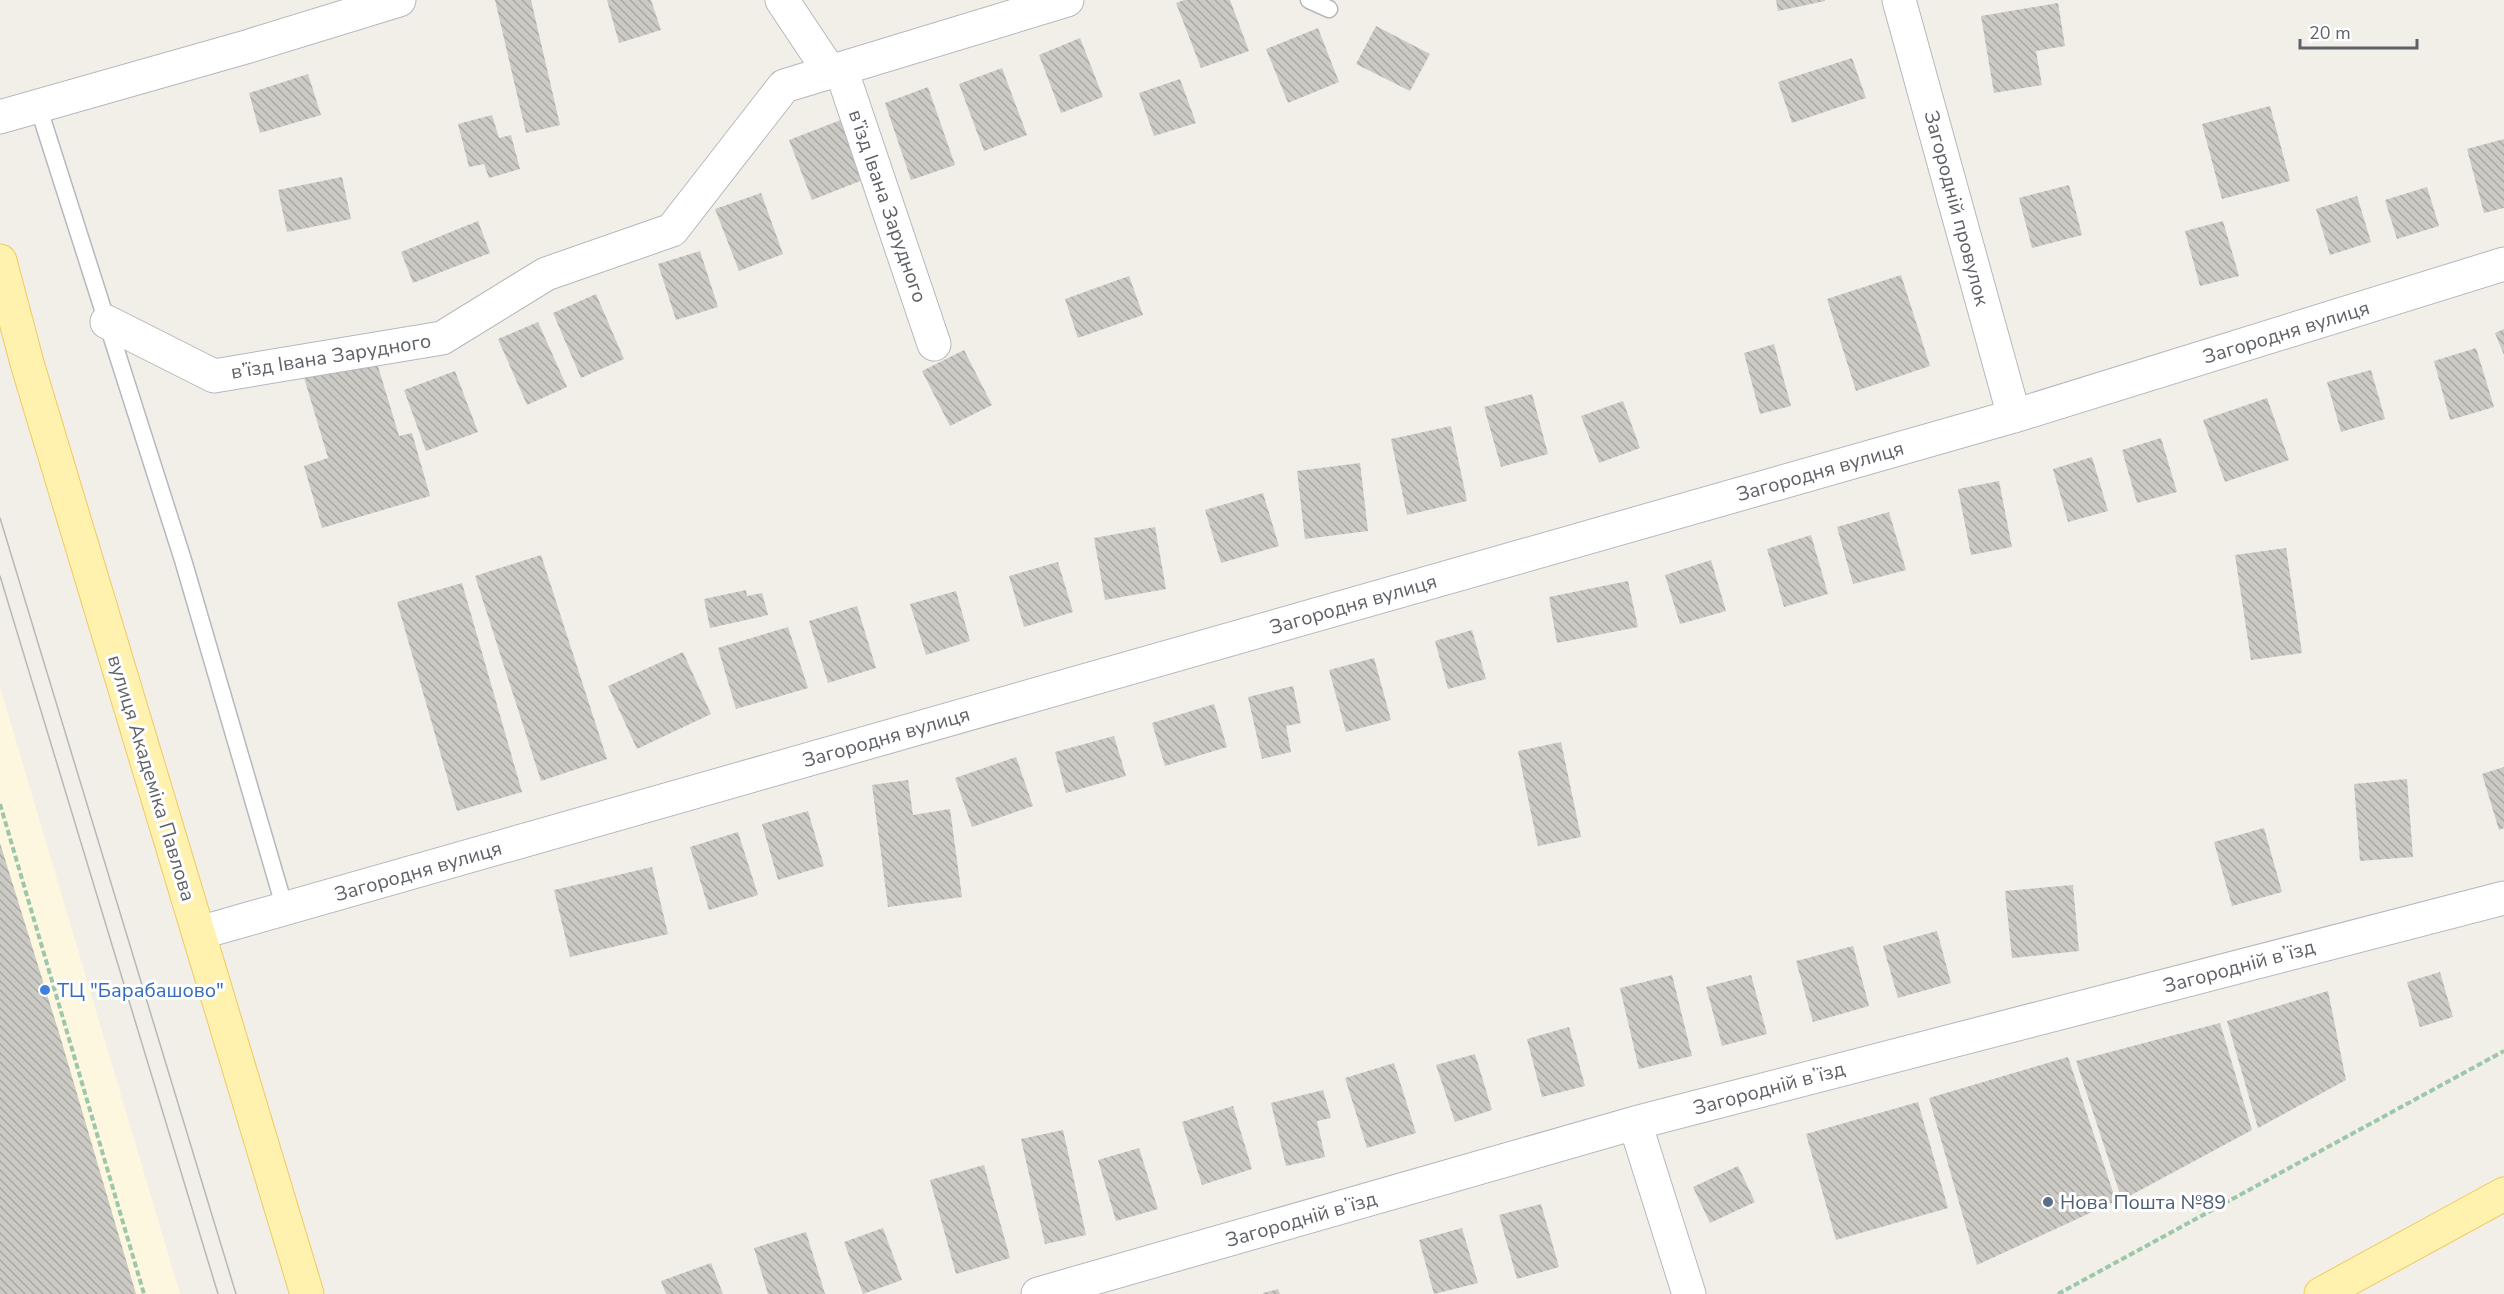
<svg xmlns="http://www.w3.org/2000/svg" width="2504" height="1294" font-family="'Nunito Sans',sans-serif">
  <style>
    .commercial { fill: #fef7e0 }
    .building { fill: url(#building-back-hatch) }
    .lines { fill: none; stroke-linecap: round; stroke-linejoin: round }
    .lane-casing { stroke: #b5b8bc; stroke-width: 19 }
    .street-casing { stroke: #b5b8bc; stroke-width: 35 }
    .primary-casing { stroke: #f2c960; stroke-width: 35 }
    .path { stroke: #9cc7a9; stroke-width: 4; stroke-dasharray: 6 3; stroke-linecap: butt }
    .lane { stroke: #fff; stroke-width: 16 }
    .street { stroke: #fff; stroke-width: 33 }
    .primary { stroke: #fff2af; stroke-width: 33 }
    .tram { stroke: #b6b7b8; stroke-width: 1.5 }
    .shop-dot { fill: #3f7fe0; stroke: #fff; stroke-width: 2 }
    .service-dot { fill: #5c6f8a; stroke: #fff; stroke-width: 2 }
    .labels { text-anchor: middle; stroke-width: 6; stroke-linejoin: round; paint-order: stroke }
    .street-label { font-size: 20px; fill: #5f6368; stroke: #fff }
    .shop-label { font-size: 20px; fill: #366cbe; stroke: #fff; text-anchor: start }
    .service-label { font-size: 20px; fill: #4e5e75; stroke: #fff; text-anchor: start }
  </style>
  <defs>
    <pattern id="building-back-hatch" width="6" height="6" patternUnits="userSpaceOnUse" patternTransform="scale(1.5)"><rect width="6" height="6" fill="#cccac5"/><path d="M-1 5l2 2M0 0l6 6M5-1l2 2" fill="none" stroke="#a9a8a4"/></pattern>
  </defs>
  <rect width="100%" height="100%" fill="#f1efe8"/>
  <path class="commercial" d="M0 687 180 1294H0Z"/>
  <path class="building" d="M495 0H531L560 125 526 133Z
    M607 0H651L661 30 619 43Z
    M1184 0H1230L1249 51 1201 68 1176 3Z
    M1776 0H1825V1L1778 11Z
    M2058 3 2065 46 2036 51 2042 85 1994 93 1981 16Z
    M1376 26 1430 54 1410 91 1356 64Z
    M1318 28 1339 82 1288 103 1266 49Z
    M1080 38 1103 97 1061 113 1039 55Z
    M1852 58 1866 98 1792 123 1778 82Z
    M1002 68 1027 135 984 151 959 84Z
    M308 74 321 115 260 133 249 93Z
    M1180 79 1196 123 1154 136 1139 93Z
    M928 87 955 165 911 180 885 103Z
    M2270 106 2290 181 2222 199 2202 124Z
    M492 115 499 138 511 135 520 169 489 178 484 164 469 167 458 124Z
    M851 116 873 176 812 200 789 140Z
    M2504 139V208L2484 213 2467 149Z
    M342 177 351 219 287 232 278 190Z
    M2069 185 2082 235 2032 248 2019 198Z
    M2427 187 2439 226 2397 239 2385 200Z
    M761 193 783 254 739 271 715 209Z
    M2357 196 2371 242 2330 255 2316 209Z
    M478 221 490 253 413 283 401 252Z
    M2223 221 2239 276 2200 286 2185 231Z
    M700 251 718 307 676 320 658 264Z
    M1901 275 1930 366 1856 391 1827 299Z
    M1129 276 1143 315 1078 338 1065 299Z
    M596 294 624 359 581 378 553 313Z
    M538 322 567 387 527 405 498 339Z
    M2504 329V355L2495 333Z
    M1774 344 1791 406 1760 414 1744 353Z
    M2476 348 2494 407 2450 420 2434 361Z
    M964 350 992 405 950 426 922 371Z
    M374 353 399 436 412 433 430 496 322 528 304 466 328 458 303 374Z
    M2371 370 2385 419 2341 432 2327 382Z
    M455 371 478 432 426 451 404 390Z
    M1532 394 1548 454 1501 467 1484 407Z
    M2267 398 2289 460 2225 482 2203 420Z
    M1623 401 1640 448 1599 463 1581 416Z
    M1451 426 1467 501 1407 515 1391 439Z
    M2161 438 2177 492 2137 503 2122 450Z
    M2092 457 2108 511 2068 522 2053 469Z
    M1360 463 1368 531 1305 539 1297 471Z
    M1999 481 2012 547 1971 555 1958 489Z
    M1263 493 1279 546 1221 563 1205 510Z
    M1889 512 1906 570 1853 584 1837 527Z
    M1155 527 1166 589 1105 600 1094 538Z
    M1811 535 1828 594 1784 607 1767 549Z
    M2286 548 2302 653 2251 660 2235 555Z
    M541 555 607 759 541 781 475 576Z
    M1711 560 1726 611 1680 624 1665 575Z
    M1058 562 1073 612 1024 627 1009 576Z
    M1628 581 1638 627 1557 643 1549 597Z
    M462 583 522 792 457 811 397 602Z
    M746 590 747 596 762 593 768 615 710 628 704 599Z
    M956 591 970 641 926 655 910 604Z
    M857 606 876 668 828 683 809 621Z
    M788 627 808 688 736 709 718 648Z
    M1472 630 1486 679 1448 689 1435 641Z
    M683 652 711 714 637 749 608 686Z
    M1374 658 1391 720 1346 732 1329 670Z
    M1293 686 1301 723 1286 726 1291 752 1262 759 1248 697Z
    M1214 704 1227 747 1165 766 1152 723Z
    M1114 736 1126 776 1066 793 1055 752Z
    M1561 742 1581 837 1538 846 1518 751Z
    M1016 757 1033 806 972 827 955 778Z
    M2504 767V828L2499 830 2482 774Z
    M2407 779 2413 857 2360 861 2354 784Z
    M908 780 913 815 950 809 962 897 888 907 872 785Z
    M808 811 824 866 778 880 762 824Z
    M2264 828 2282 892 2232 906 2214 842Z
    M738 832 758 895 709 910 690 847Z
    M0 843 60 1036 136 1294H0Z
    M652 867 668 934 570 957 554 890Z
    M2073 885 2079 951 2012 958 2005 891Z
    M1937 931 1951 983 1898 998 1883 946Z
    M1853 946 1869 1006 1813 1022 1796 961Z
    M2440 972 2453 1017 2420 1027 2407 982Z
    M1672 975 1692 1056 1639 1069 1620 988Z
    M1751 975 1767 1034 1722 1046 1706 987Z
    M2328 991 2346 1080 2258 1128 2227 1021Z
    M2220 1023 2252 1130 2122 1200 2076 1061Z
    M1569 1027 1585 1086 1542 1097 1527 1039Z
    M1475 1054 1492 1110 1455 1122 1436 1065Z
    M2068 1057 2116 1201 1977 1265 1929 1098Z
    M1394 1063 1416 1133 1367 1148 1345 1078Z
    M1323 1090 1331 1118 1317 1121 1325 1157 1286 1166 1271 1103Z
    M1918 1102 1948 1208 1836 1240 1806 1134Z
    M1233 1106 1252 1169 1202 1185 1182 1122Z
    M1063 1130 1086 1235 1045 1244 1021 1139Z
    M1139 1148 1158 1209 1116 1221 1098 1160Z
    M984 1165 1010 1258 956 1274 930 1180Z
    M1738 1166 1755 1202 1710 1223 1693 1187Z
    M1541 1204 1559 1267 1517 1279 1499 1215Z
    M883 1228 902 1280 863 1294 844 1242Z
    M1462 1228 1478 1283 1434 1294 1419 1240Z
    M806 1232 825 1294H768L754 1248Z
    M711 1263 723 1294H666L661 1281Z
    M1278 1289 1280 1294H1263V1293Z"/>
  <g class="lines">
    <g class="lane-casing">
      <path id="lane" d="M1309 0 1329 9
        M38 106 183 560 285 909"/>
    </g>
    <g class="street-casing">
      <path id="street" d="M782 0 830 72
        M1899 0 2014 416
        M841 69 934 344
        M0 117 246 47 399 0
        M107 322 214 376 442 338 546 274 672 230 784 86 1067 0
        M199 933 2014 416 2504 264
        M1635 1123 1689 1294
        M1038 1294 1635 1123 2504 898"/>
    </g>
    <g class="primary-casing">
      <path id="primary" d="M0 261 27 363 307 1294
        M2321 1294 2504 1194"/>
    </g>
    <path class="path" d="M0 804 144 1294
      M2058 1294 2504 1051"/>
    <use href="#lane" class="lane"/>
    <use href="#street" class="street"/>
    <use href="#primary" class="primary"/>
    <path class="tram" d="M0 518 236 1294
      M0 576 218 1294"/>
  </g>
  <circle class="shop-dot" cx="45" cy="990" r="6"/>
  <circle class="service-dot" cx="2048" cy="1202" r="6"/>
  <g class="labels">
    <g class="street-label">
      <text transform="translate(888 206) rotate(71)" y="7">в’їзд Івана Зарудного</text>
      <text transform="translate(1957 208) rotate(75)" y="7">Загородній провулок</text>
      <text transform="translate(2286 332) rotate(-17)" y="7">Загородня вулиця</text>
      <text transform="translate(331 356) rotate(-9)" y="7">в’їзд Івана Зарудного</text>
      <text transform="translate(1820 471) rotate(-16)" y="7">Загородня вулиця</text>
      <text transform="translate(1353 604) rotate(-16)" y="7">Загородня вулиця</text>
      <text transform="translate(886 737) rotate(-16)" y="7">Загородня вулиця</text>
      <text transform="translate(152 778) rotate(73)" y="7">вулиця Академіка Павлова</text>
      <text transform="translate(418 871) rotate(-16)" y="7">Загородня вулиця</text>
      <text transform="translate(2239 966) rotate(-15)" y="7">Загородній вʼїзд</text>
      <text transform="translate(1769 1088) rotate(-15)" y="7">Загородній вʼїзд</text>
      <text transform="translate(1301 1219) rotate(-16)" y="7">Загородній вʼїзд</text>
    </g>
    <g class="shop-label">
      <text x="57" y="997">ТЦ "Барабашово"</text>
    </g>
    <g class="service-label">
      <text x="2060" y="1209">Нова Пошта №89</text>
    </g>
  </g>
  <path d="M2300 39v9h117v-9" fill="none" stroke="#5f6368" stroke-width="3"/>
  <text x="2309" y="39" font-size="18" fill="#5f6368" stroke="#ffffff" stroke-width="4.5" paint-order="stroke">20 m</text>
</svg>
